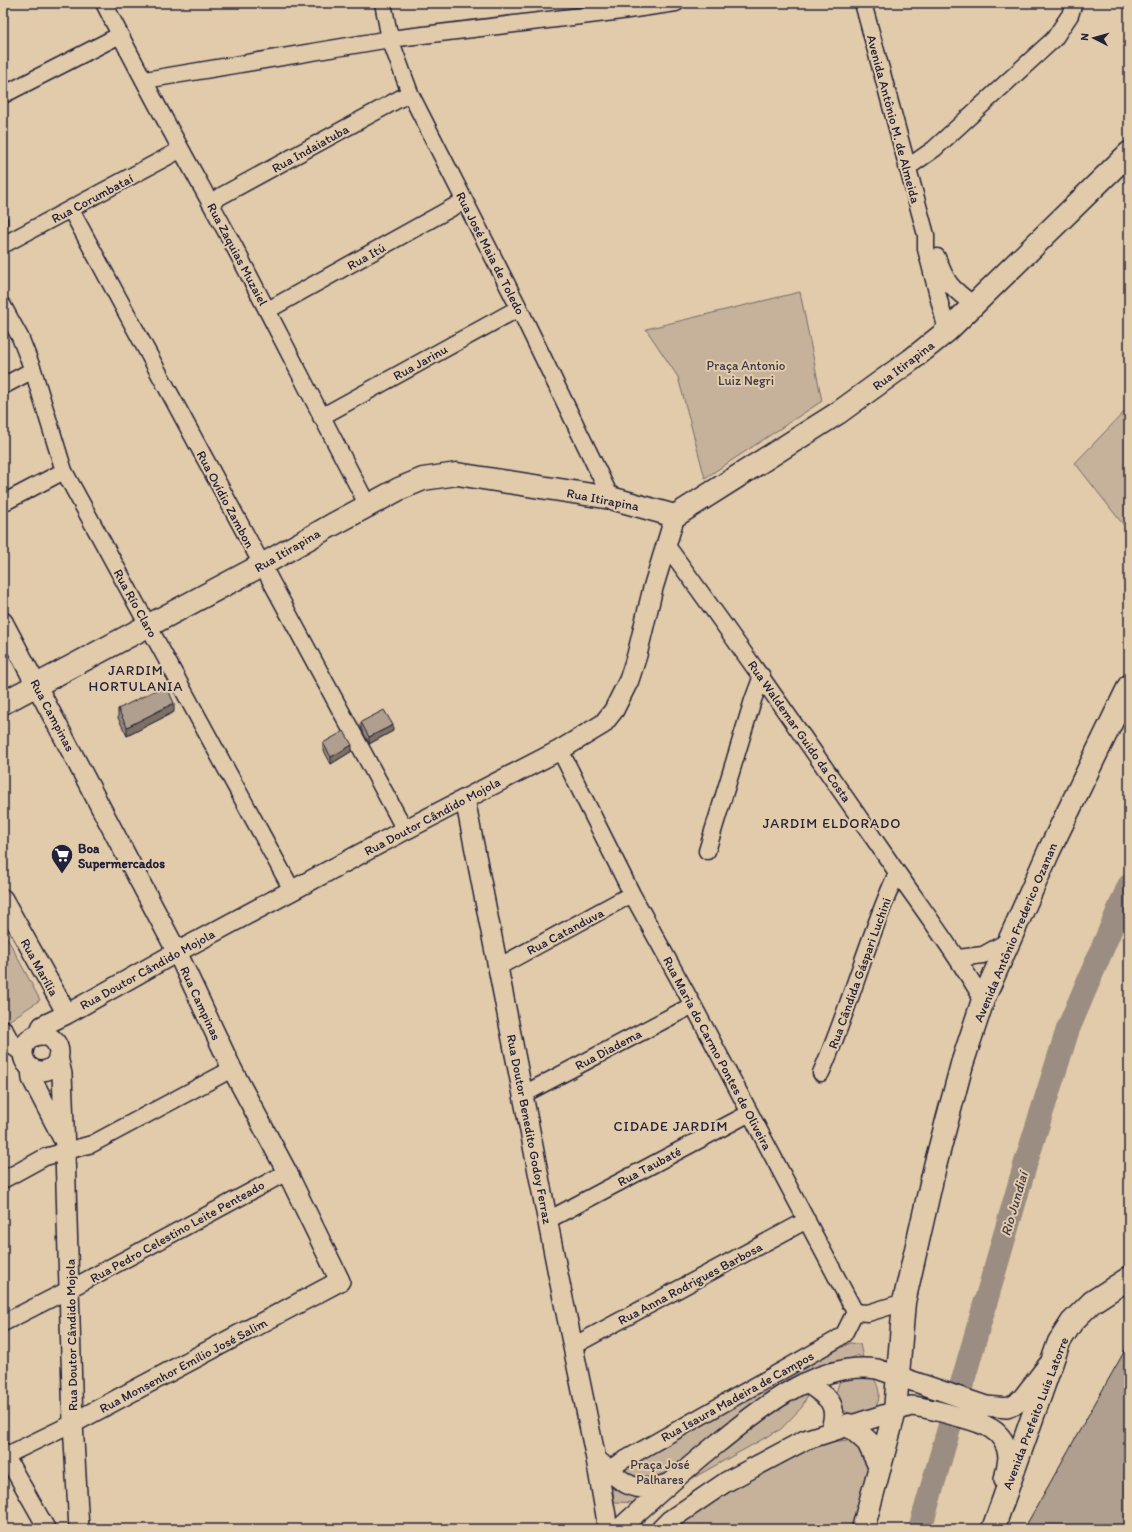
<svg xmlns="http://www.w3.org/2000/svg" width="1132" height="1532" font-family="Itim,sans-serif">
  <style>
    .green { fill: #c6b29b; stroke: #746a6b }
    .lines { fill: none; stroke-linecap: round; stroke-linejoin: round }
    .river { stroke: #9b8d81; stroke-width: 24 }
    .minor-casing { stroke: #22223b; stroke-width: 19 }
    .tertiary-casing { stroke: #22223b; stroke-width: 22 }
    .secondary-casing { stroke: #22223b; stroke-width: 25 }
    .primary-casing { stroke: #22223b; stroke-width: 25 }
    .minor { stroke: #e2cbab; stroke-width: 16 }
    .tertiary { stroke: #e2cbab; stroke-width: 19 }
    .secondary { stroke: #e2cbab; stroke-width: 22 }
    .primary { stroke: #e2cbab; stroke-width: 22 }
    .wall { fill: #97887a; stroke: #22223b }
    .shaded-wall { fill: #7b6f63; stroke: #22223b }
    .building { fill: #b09e8e; stroke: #22223b }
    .labels { text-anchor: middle; stroke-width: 4; stroke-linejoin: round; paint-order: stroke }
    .street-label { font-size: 13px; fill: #22223b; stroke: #e2cbab }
    .park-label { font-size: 13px; fill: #3b3849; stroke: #e2cbab }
    .poi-label { font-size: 13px; font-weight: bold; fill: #22223b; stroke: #e2cbab; text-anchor: start }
    .neighbourhood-label { font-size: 14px; letter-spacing: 1px; fill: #22223b; stroke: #e2cbab }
    .water-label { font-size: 14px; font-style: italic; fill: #403d4c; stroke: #e2cbab }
  </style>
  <rect width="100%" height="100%" fill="#e2cbab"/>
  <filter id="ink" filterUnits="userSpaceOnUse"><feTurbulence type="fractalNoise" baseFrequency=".025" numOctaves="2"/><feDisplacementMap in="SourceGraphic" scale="8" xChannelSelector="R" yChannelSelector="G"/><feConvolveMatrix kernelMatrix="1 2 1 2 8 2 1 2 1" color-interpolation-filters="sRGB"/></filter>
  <g filter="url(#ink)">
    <path class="green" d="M800 292 822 401 705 478 678 377 646 329Z
      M1129 407V532L1075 463Z
      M3 930 40 1000 7 1022 3 1014Z
      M850 1343 860 1344 863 1358 857 1355 814 1381 802 1407 781 1429 648 1503 614 1502 612 1473Z
      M870 1373C878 1384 883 1395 875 1408L857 1416 839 1409 835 1396 840 1380Z
      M884 1430 859 1529H669L707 1501 811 1444 867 1438Z"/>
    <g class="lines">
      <path class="river" d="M920 1529 1026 1162 1068 1029 1129 886"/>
      <g class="minor-casing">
        <path id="minor" d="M104 3C145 86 191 167 235 248 280 334 323 420 368 506
          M383 3 390 39 410 93 519 308 611 498
          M863 3 926 235V249L947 331
          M145 80 390 39 614 12 676 3
          M3 95 120 35
          M907 168 934 149 1054 39 1070 15 1074 3
          M210 202 410 93
          M71 210 405 830
          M3 245 180 150
          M937 257C947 284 951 288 974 305
          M3 306 20 337 33 370 64 471 292 890
          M268 310 464 201
          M3 386 33 370
          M321 417 519 308
          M3 503 64 471
          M667 546C741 647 812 749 883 852 917 902 953 948 983 1000
          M560 750 632 894 693 1005 855 1312
          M707 851 753 700 762 676
          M958 958 983 955 1010 940
          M498 967 632 894
          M821 1073C850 1008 867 938 897 873
          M524 1094 693 1005
          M3 1180 45 1157 92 1144 232 1069
          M548 1220 750 1113
          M855 1312 868 1313 904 1302
          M3 1323 70 1289 287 1172
          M573 1346 807 1220
          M3 1451 47 1529
          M3 1457 73 1423
          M608 1469 836 1340 844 1334 855 1312"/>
      </g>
      <g class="tertiary-casing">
        <path id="tertiary" d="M3 622 177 952 232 1069 287 1172 340 1281 73 1423
          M465 799 558 1274 596 1459 606 1516 607 1529
          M3 899 67 1014
          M3 1030 10 1043 23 1052
          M38 1035 42 1026 67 1014 177 952 405 830 560 750 603 724 614 710 629 680 637 655 653 588 675 516
          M23 1053a18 18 0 1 1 36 0a18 18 0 1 1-36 0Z
          M58 1057 62 1074 65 1152 73 1423 79 1529
          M31 1068 32 1079 62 1137
          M807 1383C828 1397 840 1404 830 1431
          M596 1459C623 1482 630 1495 667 1484
          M619 1529C652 1499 684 1470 718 1443 763 1407 817 1361 877 1369L986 1406 1007 1408 1016 1404 1023 1397 1047 1366
          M661 1529 670 1520 726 1482 805 1440 911 1406C926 1407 941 1412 956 1416 978 1422 1005 1427 1008 1456 1008 1463 1005 1473 1004 1480"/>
      </g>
      <g class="secondary-casing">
        <path id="secondary" d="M3 703 262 565 332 525 399 489 423 479 457 474 611 498 675 516 838 413 911 360 947 331 1129 153"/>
      </g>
      <g class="primary-casing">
        <path id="primary" d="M849 1425 868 1442 880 1467
          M863 1529 895 1411 904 1302 935 1166 962 1064 983 1000 1049 851 1129 686
          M993 1529 1059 1342 1072 1322 1092 1302 1129 1278"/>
      </g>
      <use href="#minor" class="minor"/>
      <use href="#tertiary" class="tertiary"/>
      <use href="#secondary" class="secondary"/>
      <use href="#primary" class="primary"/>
    </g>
    <path class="wall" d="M118 709 174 712 127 736 118 718Z
      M361 722 393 731 369 744 361 728Z
      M323 743 352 751 331 764 323 749Z"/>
    <path class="shaded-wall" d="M8 218V225L3 227V221Z
      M174 703V712L127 736V727Z
      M393 725V731L369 744V737Z
      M352 745V751L331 764V757Z"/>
    <path class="building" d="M3 209 8 218 3 221Z
      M166 685 174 703 127 727 118 709Z
      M384 710 393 725 369 737 361 722Z
      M344 731 352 745 331 757 323 743Z
      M1129 1343V1529H1024Z"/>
  </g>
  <defs>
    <g id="supermarket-pin" transform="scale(1.15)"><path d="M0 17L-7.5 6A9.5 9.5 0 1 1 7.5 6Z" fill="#22223b" stroke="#e2cbab"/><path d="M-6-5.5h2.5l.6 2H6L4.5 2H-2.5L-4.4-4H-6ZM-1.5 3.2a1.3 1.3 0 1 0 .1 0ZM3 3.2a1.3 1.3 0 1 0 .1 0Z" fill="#fff"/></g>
  </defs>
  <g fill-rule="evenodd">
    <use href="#supermarket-pin" x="62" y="855"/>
  </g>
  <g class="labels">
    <g class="street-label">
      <text transform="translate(894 119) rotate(75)" y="5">Avenida Antônio M. de Almeida</text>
      <text transform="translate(310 148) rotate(-29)" y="5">Rua Indaiatuba</text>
      <text transform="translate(92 198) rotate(-28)" y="5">Rua Corumbataí</text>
      <text transform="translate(491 253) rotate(63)" y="5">Rua José Maia de Toledo</text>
      <text transform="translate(238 254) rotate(62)" y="5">Rua Zaquias Muzaiel</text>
      <text transform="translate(366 256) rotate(-29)" y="5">Rua Itú</text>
      <text transform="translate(420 362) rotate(-29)" y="5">Rua Jarinu</text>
      <text transform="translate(903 365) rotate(-37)" y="5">Rua Itirapina</text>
      <text transform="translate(226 499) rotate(62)" y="5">Rua Ovídio Zambon</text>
      <text transform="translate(603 499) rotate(11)" y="5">Rua Itirapina</text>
      <text transform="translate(287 550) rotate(-30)" y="5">Rua Itirapina</text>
      <text transform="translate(136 603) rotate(61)" y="5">Rua Río Claro</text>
      <text transform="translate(53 715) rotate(62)" y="5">Rua Campinas</text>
      <text transform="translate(800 731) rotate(55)" y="5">Rua Waldemar Guido da Costa</text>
      <text transform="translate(432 816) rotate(-28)" y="5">Rua Doutor Cândido Mojola</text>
      <text transform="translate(565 931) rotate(-28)" y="5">Rua Catanduva</text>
      <text transform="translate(1015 932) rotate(-67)" y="5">Avenida Antônio Frederico Ozanan</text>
      <text transform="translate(40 967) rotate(61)" y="5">Rua Marília</text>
      <text transform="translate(147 969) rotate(-29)" y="5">Rua Doutor Cândido Mojola</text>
      <text transform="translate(859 973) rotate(-70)" y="5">Rua Cândida Gáspari Luchini</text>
      <text transform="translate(201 1003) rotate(65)" y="5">Rua Campinas</text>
      <text transform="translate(608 1049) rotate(-28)" y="5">Rua Diadema</text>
      <text transform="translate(718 1053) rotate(62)" y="5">Rua Maria do Carmo Pontes de Oliveira</text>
      <text transform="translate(530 1129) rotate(79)" y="5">Rua Doutor Benedito Godoy Ferraz</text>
      <text transform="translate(649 1166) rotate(-28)" y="5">Rua Taubaté</text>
      <text transform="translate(177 1231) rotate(-29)" y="5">Rua Pedro Celestino Leite Penteado</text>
      <text transform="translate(690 1283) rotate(-28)" y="5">Rua Anna Rodrigues Barbosa</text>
      <text transform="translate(71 1335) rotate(-91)" y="5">Rua Doutor Cândido Mojola</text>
      <text transform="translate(183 1365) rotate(-28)" y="5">Rua Monsenhor Emílio José Salim</text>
      <text transform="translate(737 1396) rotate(-29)" y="5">Rua Isaura Madeira de Campos</text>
      <text transform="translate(1035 1413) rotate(-69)" y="5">Avenida Prefeito Luís Latorre</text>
    </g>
    <g class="park-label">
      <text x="746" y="370">Praça Antonio<tspan x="746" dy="15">Luiz Negri</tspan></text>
      <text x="660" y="1469">Praça José<tspan x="660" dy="15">Palhares</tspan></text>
    </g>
    <g class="poi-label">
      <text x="78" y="853">Boa<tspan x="78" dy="15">Supermercados</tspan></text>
    </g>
    <g class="neighbourhood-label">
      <text x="136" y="675">JARDIM<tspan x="136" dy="16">HORTULANIA</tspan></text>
      <text x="832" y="828">JARDIM ELDORADO</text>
      <text x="671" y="1131">CIDADE JARDIM</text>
    </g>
    <g class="water-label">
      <text transform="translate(1014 1204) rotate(-74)" y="5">Rio Jundiaí</text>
    </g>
  </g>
  <rect width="1132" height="1532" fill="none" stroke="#e2cbab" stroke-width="16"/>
  <rect x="8" y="8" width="1116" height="1516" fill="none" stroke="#22223b" stroke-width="1.5" filter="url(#ink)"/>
  <g transform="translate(1094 38) rotate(276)" stroke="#e2cbab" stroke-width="3" paint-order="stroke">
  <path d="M0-3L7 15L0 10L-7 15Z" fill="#22223b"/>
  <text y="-6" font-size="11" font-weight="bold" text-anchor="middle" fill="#22223b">N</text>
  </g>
</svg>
